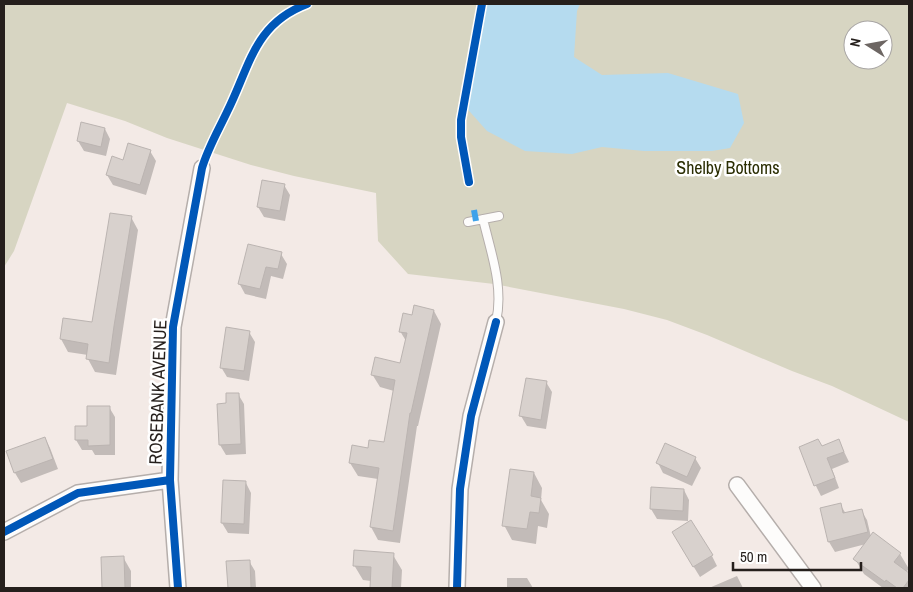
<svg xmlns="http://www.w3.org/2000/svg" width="913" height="592" font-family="'Archivo Narrow',sans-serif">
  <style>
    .green { fill: #d7d5c2; fill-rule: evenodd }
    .water { fill: #b5dbef }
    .shadow { fill: #0003 }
    .building { fill: #d8d1cd; stroke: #bbb4b1 }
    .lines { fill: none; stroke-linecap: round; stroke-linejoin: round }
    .lane-casing { stroke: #b5aeab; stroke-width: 10 }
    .street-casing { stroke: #b5aeab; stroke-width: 18 }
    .lane { stroke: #fdfcfb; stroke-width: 8 }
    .street { stroke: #fdfcfb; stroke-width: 15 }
    .quiet { stroke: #3ea2ea; stroke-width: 6; stroke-dasharray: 12 6; stroke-linecap: butt }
    .cycleway-casing { stroke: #fff; stroke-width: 11 }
    .cycleway { stroke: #0057b8; stroke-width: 8 }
    .labels { text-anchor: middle; stroke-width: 5; stroke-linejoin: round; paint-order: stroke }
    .park-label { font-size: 18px; fill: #2b2e03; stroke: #fff }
    .street-label { font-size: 18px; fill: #251f1c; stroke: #fff }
  </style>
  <rect width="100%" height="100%" fill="#f3eae6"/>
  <path class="green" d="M4 4H909V422L832 386 792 371 707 335 667 320 624 309 494 284 408 274 378 241 376 193 294 176 251 165 167 138 125 121 67 103 14 251 4 267ZM853 30H883V60H853Z"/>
  <path class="water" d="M482 4H580L577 11 574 57 602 75 668 73 738 94 744 123 730 148 712 151H644L602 147 572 154 525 151 487 131 463 104Z"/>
  <path class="shadow" d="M105 129 110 139 106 156 84 151 78 141Z
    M150 151 156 161 146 195 113 185 107 175 124 161Z
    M284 185 290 195 285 221 264 217 258 207Z
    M131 217 138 230 116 375 95 372 88 359V355L68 352 61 339 93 324Z
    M281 254 287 264 283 279 271 276 266 299 245 294 239 283Z
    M434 311 441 324 418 426H417L400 543 378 540 371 527 378 479 358 476 350 463 369 449 385 443 394 391 380 387 372 374 401 364 406 341 400 331 413 316Z
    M249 332 255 342 249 381 227 377 221 367Z
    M546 382 552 392 546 429 527 426 521 416Z
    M238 394 244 404 246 454 226 455 220 445 227 405Z
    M109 407 115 417V455H95L92 450H82L76 440Z
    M45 438 50 448 58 469 21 483 15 473 8 452Z
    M839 441 849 462 832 469 839 488 821 496 816 486 800 447H822Z
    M695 458 701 468 692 486 663 473 658 463Z
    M534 473 542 488 541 500 549 514 547 528 538 526 536 544 512 540 504 525Z
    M246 483 251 493 249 534 228 533 222 523Z
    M684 490 689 500 688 521 657 519 651 509Z
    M840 504 846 514 861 510 867 520 871 537 900 554 909 569 906 572 909 574V588H883L864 574 855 559 866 544 835 552 829 542 821 509Z
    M679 543 712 556 717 566 700 577Z
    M393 555 402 570 401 588H371V581L363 580 354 565Z
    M123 557 131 571V588H103L102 558Z
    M249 561 255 571 256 588H229L227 563Z
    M737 576 743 588H709Z
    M507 578H527L533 588H507Z"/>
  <path class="building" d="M81 122 105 128 101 147 77 141Z
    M128 143 151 150 140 185 106 175 112 156 123 160Z
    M262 180 285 184 280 211 257 207Z
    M110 213 132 216 114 326 109 363 86 359 88 344 60 339 63 318 92 322Z
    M248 244 282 252 278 269 266 267 260 289 238 284Z
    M414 305 434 310 411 413H410L393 531 370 527 379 468 349 463 352 445 368 448 369 440 384 442 395 380 371 375 375 357 400 363 407 333 399 332 403 313 412 315Z
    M226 327 250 331 244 371 220 368Z
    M526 378 547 381 541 420 519 416Z
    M226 393H239L241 444 219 445 217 404 226 403Z
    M87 406H110V445L88 446V440H75V426H87Z
    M45 437 53 459 14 473 6 451Z
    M818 439 822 446 839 439 844 452 827 458 835 478 814 486 799 447Z
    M665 443 696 457 687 477 656 463Z
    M510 469 534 472 531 496 541 498 539 513 530 512 527 529 502 526Z
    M223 480 246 481 244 524 221 523Z
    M651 487 684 489 683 511 650 509Z
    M841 503 843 513 862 509 868 532 828 542 820 508Z
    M691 520 713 555 693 567 672 532Z
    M873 532 901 553 894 562 909 573V580L903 588H897L886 580 885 582 853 559Z
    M354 550 394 553 392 588H370L371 567 353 566Z
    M124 556 125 588H102L101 557Z
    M250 560 251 588H228L226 561Z"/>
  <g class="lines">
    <g class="lane-casing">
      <path id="lane" d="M483 219C491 253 504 287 496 322
        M468 222 499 216"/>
    </g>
    <g class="street-casing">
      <path id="street" d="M737 485 813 588
        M4 532 78 493 170 480
        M178 588 170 480 173 327 202 168
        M457 588 460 489 471 416 496 322"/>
    </g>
    <use href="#lane" class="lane"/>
    <use href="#street" class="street"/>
    <path class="quiet" d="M474 210 476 221"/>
    <g class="cycleway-casing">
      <path id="cycleway" d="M469 182 461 137V120L482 4
        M4 532 78 493 170 480
        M178 588 170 480 173 327 202 168C208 148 218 131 227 112 250 66 254 24 307 4
        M457 588 460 489 471 416 496 322"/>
    </g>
    <use href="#cycleway" class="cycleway"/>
  </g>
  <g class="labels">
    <g class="park-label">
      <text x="728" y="174">Shelby Bottoms</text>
    </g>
    <g class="street-label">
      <text transform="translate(158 392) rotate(-88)" y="6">ROSEBANK AVENUE</text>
    </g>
  </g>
  <rect width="913" height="592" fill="none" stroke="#251f1c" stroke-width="10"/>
  <g transform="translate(868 45) rotate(281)"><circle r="24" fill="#ffffff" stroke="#a8a5a4"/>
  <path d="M0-4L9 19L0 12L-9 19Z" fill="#6d6663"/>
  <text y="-8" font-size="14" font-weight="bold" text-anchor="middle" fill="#251f1c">N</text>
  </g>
  <path d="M733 562v8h128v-8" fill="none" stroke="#251f1c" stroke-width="2.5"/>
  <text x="740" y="562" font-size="15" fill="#251f1c" stroke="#ffffff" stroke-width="4" paint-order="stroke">50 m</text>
</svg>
